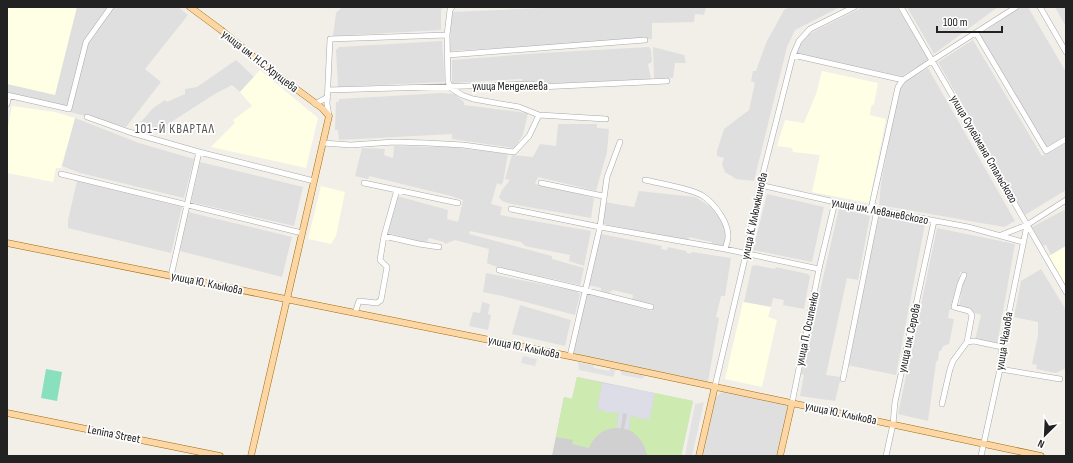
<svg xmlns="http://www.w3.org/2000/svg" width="1073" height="463" font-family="'Sofia Sans Condensed',sans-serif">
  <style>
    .residential { fill: #e0dfdf }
    .education { fill: #ffffe5 }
    .religious { fill: #d0d0d0 }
    .grass { fill: #cdebb0 }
    .pitch { fill: #88e0be }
    .parking { fill: #e2e2e2 }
    .plaza { fill: #dddde8 }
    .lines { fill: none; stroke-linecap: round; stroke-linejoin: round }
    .minor-casing { stroke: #a9a9a9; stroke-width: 6 }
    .major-casing { stroke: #a06b00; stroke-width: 7 }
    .minor { stroke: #fff; stroke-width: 5 }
    .major { stroke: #fcd6a4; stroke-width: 6 }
    .labels { text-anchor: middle; stroke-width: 3.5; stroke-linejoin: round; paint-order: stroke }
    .street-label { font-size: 12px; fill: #222; stroke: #fff }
    .neighbourhood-label { font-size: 13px; letter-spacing: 1px; fill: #555; stroke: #fff }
  </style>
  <rect width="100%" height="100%" fill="#f2efe9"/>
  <path class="residential" d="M7 7H178L188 15 145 69 161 82 126 127 7 95Z
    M342 7H444V8L441 9V30L333 36 336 13Z
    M566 7H706L704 15 695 14 694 22 652 23V39L450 51 451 12Z
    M789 7H840L795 30 787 47 754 181 736 179 725 172 722 164 724 158 717 156V151L724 129 749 110 755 83 751 81 753 71H756L766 43 784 10Z
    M863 7H897L929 60 902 76 895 75 797 53 798 47 809 34Z
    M907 7H998L934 54Z
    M1021 7H1028L1066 72V136L1046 148 979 35Z
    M1055 7H1066V27Z
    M973 40 1042 156 1066 143V190L1025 215 938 62Z
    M442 41 445 82 338 87 336 50 339 47Z
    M649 47 651 50 652 62 648 64 651 79 544 84V79L537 82H522V79L452 83V60L541 53Z
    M653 47 684 55 686 63H675L673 78H654Z
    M236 60 254 77 240 92 232 85 213 95 159 130 141 126V122L153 108 165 100 167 102 185 94V89L197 87Z
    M928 68 1015 221 1004 227 879 205 881 183 899 88 904 82Z
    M442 93 455 94 464 102V105L528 113 523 135 514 148 452 139V134L339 140 338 130H335L336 102H339V99Z
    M75 118 139 143 194 159 184 198 80 173 62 166Z
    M558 124H597V128L609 129 607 152 596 191 538 177 535 184 565 190 594 198 591 218 511 204 502 201 499 197 502 190 510 180 505 179 512 155 533 157 540 144 556 146Z
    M394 146 451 147 508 154 503 182 501 185 497 183 491 204 502 207 500 215 591 231 584 266 569 261 570 255 525 246 521 242 470 231 469 234 552 256V259L584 268 580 285 494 266 487 263 489 249 455 240 445 244 444 242 429 238 426 243 388 233 397 196 448 210 447 219 458 222 463 200 451 196 369 176 368 179 355 176 362 148 385 149 384 155 393 158Z
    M200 162 303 187 294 226 191 202Z
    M77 181 182 207 171 253 68 228V220Z
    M639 191 695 197 710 206 725 225 727 236 724 247 712 245V242L689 237 688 240 602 224 604 202 634 207Z
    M767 194 824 207 812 262 753 250Z
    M839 208 870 216 858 280 847 278 826 375 841 377 835 401 800 396 804 375 801 374Z
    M1066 209V246L1051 255 1046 245 1043 246 1032 227Z
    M188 212 292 237 282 277 180 251Z
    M877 215 925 224 896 375 847 365Z
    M937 228 1015 244 997 345 975 340 981 315 959 307 962 285 966 273 960 272 959 285 951 310H949L948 318 954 319 949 344 943 346 941 351H939L938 360 936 362 928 421 898 414Z
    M601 234 662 246 661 249 667 250 668 247 686 251 687 253 690 254 692 252 731 258 725 296H721L716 317 719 318 708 382 575 354 573 352 586 293 652 311 653 304 632 300 633 295 613 290 609 293 601 291V288L588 285Z
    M755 265 775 269 776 267 808 274 810 276 804 309 783 305 784 300 773 298 771 307 744 302 752 266Z
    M1041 269 1066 310V368L1056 373 1036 369 1037 365 1032 364 1038 335V322L1014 317 1021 281Z
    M486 273 576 291 580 294 575 315 502 296 483 292Z
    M482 302 490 304 488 314 491 315 488 330 469 326 473 312 480 313Z
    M520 305 571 320 565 346 512 334Z
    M722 392 786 405 789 412 779 456H702L716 397Z"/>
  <path class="education" d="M7 7H77L55 95 7 84Z
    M260 70 318 118 306 168 211 147 235 123 233 120 252 106 240 92Z
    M822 71 878 83 874 104 871 106 870 115 886 119 869 203 812 192 820 155 793 152 792 148 777 146 785 120 804 123 816 94Z
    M12 106 55 112 75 118 61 168H56L53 182 7 173V132Z
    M321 186 345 192 336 236 331 244 308 239Z
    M1066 246V286L1049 256Z
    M743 302 771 307 768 317 777 320 762 387 725 379Z"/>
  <path class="religious" d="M577 377 693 401 681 456H552L564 397 572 399Z"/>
  <path class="grass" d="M577 377 602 383 597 411 602 409 618 412 617 428C603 428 594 436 589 448L572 444 573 440 556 437 564 397 572 399Z
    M655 393 693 401 681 456H647C645 444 640 436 629 430L631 415 641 419 646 418 649 420Z"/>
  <path class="pitch" d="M46 369 62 372 57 401 41 398Z"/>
  <path class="parking" d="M523 356 537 359 535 366 521 363Z
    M578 362 593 365 594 368 609 371 610 368 616 369 613 377 579 370Z
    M620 370 645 375 643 379 622 375Z
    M704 402 692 456H685L695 404Z"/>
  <path class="plaza" d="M602 383 655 393 649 421 646 418 641 419 631 415 629 430 624 429 627 414 623 413 621 428H617L618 412 607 413 602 409 597 411Z"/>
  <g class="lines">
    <g class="minor-casing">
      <path id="minor" d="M452 7 450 10 447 35 448 82 452 89 462 95 473 99 519 107 539 115 606 119
        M901 7 1066 292
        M1040 7 1066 52
        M976 33 1046 151 1066 139
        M448 55 645 40
        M793 55 903 80
        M328 90 532 84 539 87 667 81
        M7 95 69 109 86 42 111 7
        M7 104 9 96
        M315 104 328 97
        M329 116 327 104 330 39 447 35
        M87 117 129 132 199 152 314 181
        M323 143 351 145 394 142 427 143 463 145 514 152 529 136 539 115
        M61 174 302 233
        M645 180C661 184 690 188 703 196 714 203 729 223 728 237 728 241 726 245 725 249
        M364 183 458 203
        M541 183 603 196
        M760 185 835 202 968 227 1023 242
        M511 209 600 227 725 249 819 269
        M871 209 898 87 903 80 933 60 1016 7
        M1001 235 1027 225 1066 200
        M384 236 419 244 439 247
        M499 270 584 290 651 307
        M171 276 199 152
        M355 313 359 301 377 303 381 300 387 267 380 260 384 236 397 190
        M967 342 974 341 1002 347
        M570 356 600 227 607 177 620 142
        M1000 369 1060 379
        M843 379 877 210
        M715 386 746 254 760 185 793 55 799 41 810 29 854 7
        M792 403 819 269 835 202
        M942 404 950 369 953 361 967 342 972 315 969 311 954 307 960 284 964 275
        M886 456 893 424 895 402 934 221
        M981 456 1000 369 1002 347 1027 225"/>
    </g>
    <g class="major-casing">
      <path id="major" d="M190 7 221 30 261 63 322 108 329 116 251 456
        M7 243 584 359 1041 456
        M7 413 220 456
        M699 456 715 386
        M780 456 792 403"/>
    </g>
    <use href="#minor" class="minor"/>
    <use href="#major" class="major"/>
  </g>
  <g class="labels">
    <g class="street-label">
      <text transform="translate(260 61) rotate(38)" y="4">улица им. Н.С.Хрущева</text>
      <text x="510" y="90">улица Менделеева</text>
      <text transform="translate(984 149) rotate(60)" y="4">улица Сулеймана Стальского</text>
      <text transform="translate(880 211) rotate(11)" y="4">улица им. Леваневского</text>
      <text transform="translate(754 216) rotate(-78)" y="4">улица К. Илюмжинова</text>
      <text transform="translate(207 283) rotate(12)" y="4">улица Ю. Клыкова</text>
      <text transform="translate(807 329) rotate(-78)" y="4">улица П. Осипенко</text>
      <text transform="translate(909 338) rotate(-78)" y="4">улица им. Серова</text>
      <text transform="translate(1004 341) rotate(-81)" y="4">улица Чкалова</text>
      <text transform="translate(524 347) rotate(12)" y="4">улица Ю. Клыкова</text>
      <text transform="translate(841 413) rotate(12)" y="4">улица Ю. Клыкова</text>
      <text transform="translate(114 434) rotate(11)" y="4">Lenina Street</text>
    </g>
    <g class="neighbourhood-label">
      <text x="175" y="133">101-Й КВАРТАЛ</text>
    </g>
  </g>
  <rect width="1073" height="463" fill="none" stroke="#222222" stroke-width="16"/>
  <g transform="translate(1045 435) rotate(204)" stroke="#ffffff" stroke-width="3" paint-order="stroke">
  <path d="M0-3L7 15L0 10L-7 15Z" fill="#222222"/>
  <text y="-6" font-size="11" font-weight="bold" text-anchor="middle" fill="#222222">N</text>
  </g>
  <path d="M937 26v6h65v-6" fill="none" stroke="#222222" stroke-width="2"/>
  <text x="943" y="26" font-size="12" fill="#222222" stroke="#ffffff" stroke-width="3" paint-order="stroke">100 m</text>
</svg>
